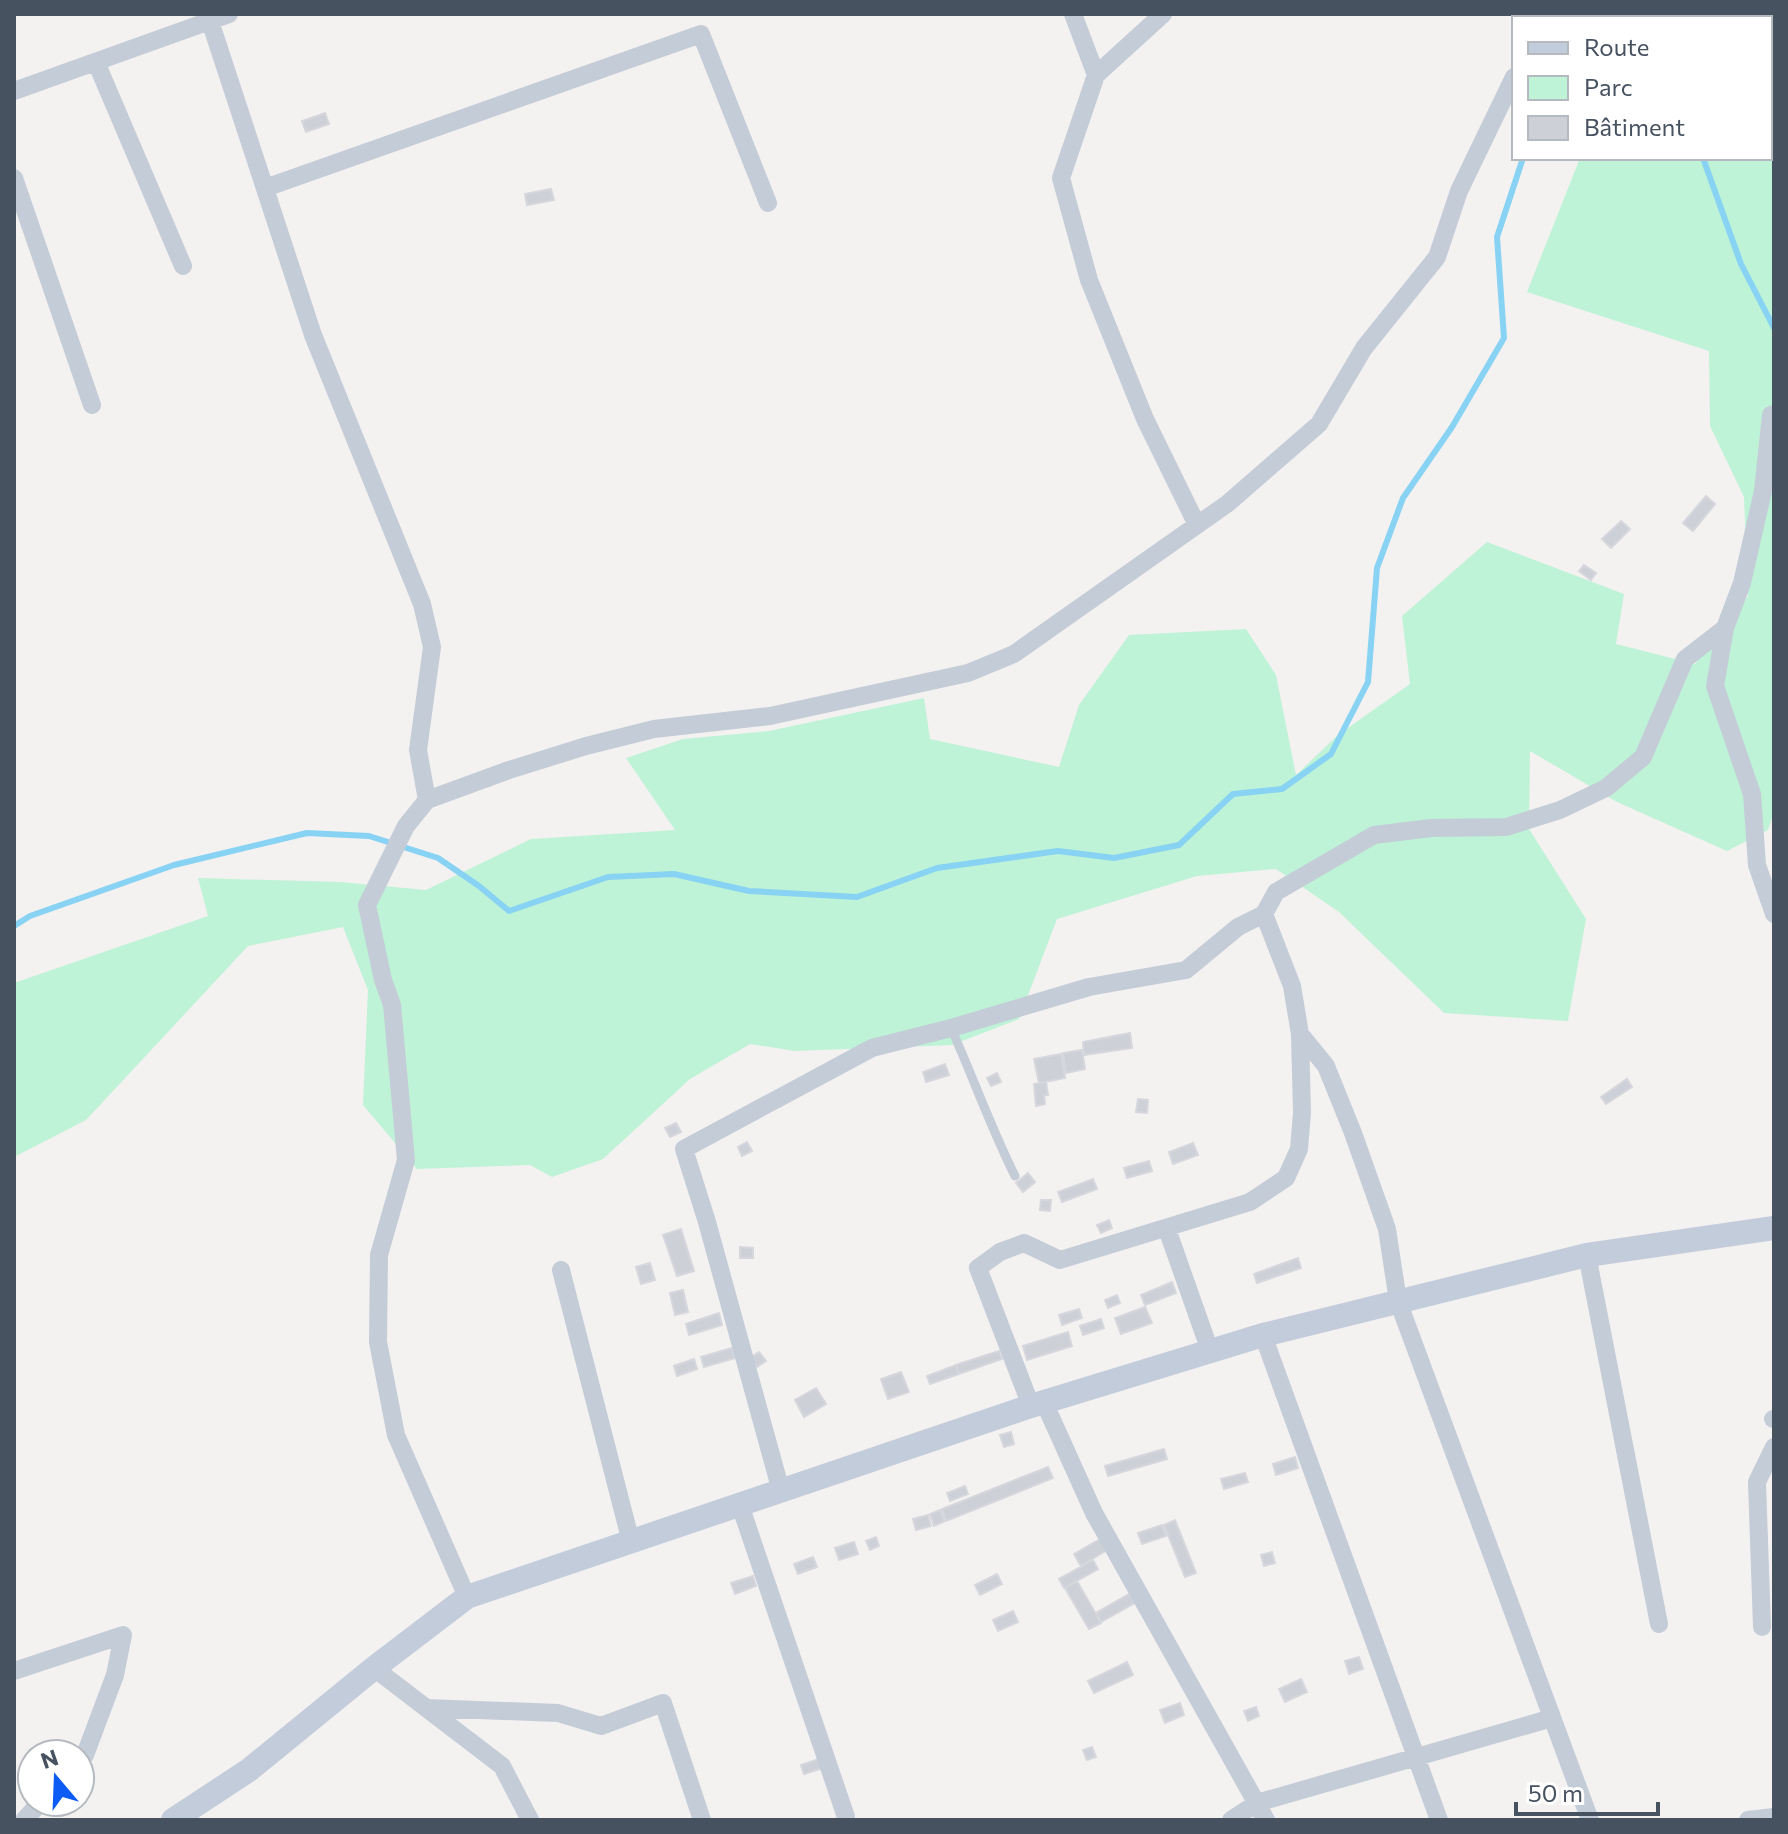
<svg xmlns="http://www.w3.org/2000/svg" width="1788" height="1834" font-family="Commissioner,sans-serif">
  <style>
    .green { fill: #bef3d7 }
    .lines { fill: none; stroke-linecap: round; stroke-linejoin: round }
    .stream { stroke: #88d3f3; stroke-width: 6 }
    .building { fill: #cdd0d6; stroke: #d5d7dd; stroke-width: 2 }
    .lane { stroke: #c4ccd7; stroke-width: 9 }
    .street { stroke: #c4ccd7; stroke-width: 18 }
    .secondary { stroke: #c3ccdb; stroke-width: 24 }
  </style>
  <rect width="100%" height="100%" fill="#f4f1f1"/>
  <path class="green" d="M1641 14H1774V813L1768 830 1727 851 1617 802 1530 751 1529 829 1586 919 1568 1021 1444 1013 1339 912 1276 869 1197 876 1057 919 1019 1019 952 1045 795 1051 750 1044 690 1079 603 1159 552 1177 530 1165 417 1169 363 1105 368 990 343 927 248 946 86 1120 14 1157V983L208 916 198 878 340 882 426 890 531 839 675 830 626 758 683 739 769 731 924 698 930 739 1059 767 1079 705 1129 635 1246 629 1276 675 1296 775 1338 735 1410 684 1402 616 1487 542 1624 594 1616 644 1695 664 1748 596 1744 497 1710 426 1709 351 1527 292 1580 158H1770V18H1640Z"/>
  <g class="lines">
    <path class="stream" d="M1646 14V18
      M1630 18 1631 14
      M1703 158 1741 264 1774 328
      M14 926 30 916 174 865 307 833 369 836 438 858 479 886 509 911 608 877 674 874 749 891 857 897 937 868 1058 851 1114 858 1179 845 1233 794 1282 789 1331 754 1368 682 1377 568 1403 498 1452 427 1504 338 1497 237 1523 158"/>
  </g>
  <path class="building" d="M325 113 329 124 306 132 302 121Z
    M551 189 554 200 527 205 525 194Z
    M1706 496 1715 504 1693 531 1683 523Z
    M1621 521 1630 529 1611 548 1602 539Z
    M1584 565 1596 573 1591 580 1579 571Z
    M1130 1033 1132 1048 1084 1055 1083 1042Z
    M1082 1050 1085 1069 1066 1073 1063 1053Z
    M1061 1054 1065 1078 1039 1083 1034 1059Z
    M945 1064 949 1075 926 1082 923 1072Z
    M997 1073 1001 1082 991 1086 987 1078Z
    M1627 1079 1632 1087 1606 1104 1601 1097Z
    M1046 1082 1048 1095H1044L1045 1104 1036 1106 1034 1084Z
    M1138 1099 1148 1100 1147 1113 1136 1112Z
    M676 1123 681 1132 670 1137 665 1128Z
    M747 1142 752 1151 742 1156 738 1147Z
    M1193 1143 1198 1155 1173 1164 1169 1152Z
    M1149 1161 1152 1171 1127 1178 1124 1168Z
    M1028 1173 1035 1182 1023 1192 1016 1183Z
    M1093 1179 1097 1189 1062 1202 1058 1192Z
    M1041 1200H1051L1050 1211 1040 1210Z
    M1109 1220 1112 1228 1101 1233 1097 1225Z
    M681 1229 694 1271 677 1276 663 1235Z
    M740 1247 753 1248V1258H740Z
    M1298 1258 1301 1268 1257 1283 1254 1274Z
    M650 1263 655 1280 641 1284 636 1267Z
    M1172 1282 1176 1293 1145 1305 1141 1295Z
    M683 1290 688 1312 675 1315 670 1293Z
    M1117 1295 1120 1303 1108 1308 1105 1300Z
    M1145 1307 1152 1323 1121 1334 1115 1318Z
    M1079 1309 1082 1318 1062 1325 1059 1315Z
    M719 1313 722 1325 689 1335 686 1324Z
    M1101 1319 1104 1328 1083 1335 1080 1326Z
    M1068 1332 1072 1346 1027 1360 1023 1346Z
    M732 1348 735 1358 704 1367 701 1357Z
    M999 1351 1002 1359 959 1374 956 1365Z
    M759 1352 766 1361 757 1367 750 1358Z
    M694 1359 697 1369 677 1376 674 1366Z
    M956 1365 959 1374 930 1384 927 1376Z
    M901 1372 909 1392 888 1399 881 1379Z
    M816 1388 826 1404 804 1417 795 1400Z
    M1011 1432 1014 1444 1004 1447 1000 1435Z
    M1164 1449 1167 1459 1108 1476 1105 1466Z
    M1295 1457 1298 1468 1276 1475 1273 1464Z
    M1048 1467 1053 1478 946 1521 942 1509Z
    M1245 1473 1248 1482 1224 1489 1221 1479Z
    M965 1486 968 1494 950 1501 947 1493Z
    M940 1510 945 1521 934 1526 930 1514Z
    M928 1515 931 1526 916 1530 913 1519Z
    M1175 1520 1196 1573 1185 1577 1164 1525Z
    M1162 1525 1166 1536 1142 1544 1138 1533Z
    M876 1537 879 1546 870 1550 866 1541Z
    M1100 1539 1107 1550 1081 1566 1074 1554Z
    M854 1542 858 1554 839 1560 835 1548Z
    M1272 1552 1275 1563 1264 1566 1261 1555Z
    M813 1557 817 1567 798 1574 794 1564Z
    M1093 1560 1098 1569 1064 1588 1059 1579Z
    M997 1574 1002 1584 980 1595 975 1585Z
    M753 1576 756 1586 735 1594 731 1583Z
    M1077 1581 1101 1623 1089 1629 1065 1588Z
    M1129 1594 1135 1603 1101 1622 1096 1613Z
    M1013 1611 1018 1622 998 1631 993 1620Z
    M1359 1657 1363 1669 1349 1674 1345 1661Z
    M1127 1662 1133 1675 1094 1693 1088 1681Z
    M1301 1679 1307 1692 1285 1702 1279 1689Z
    M1180 1703 1184 1715 1165 1723 1160 1710Z
    M1256 1707 1259 1716 1248 1721 1244 1711Z
    M1092 1747 1096 1757 1087 1760 1083 1750Z
    M819 1759 823 1768 804 1774 801 1765Z"/>
  <g class="lines">
    <path class="lane" d="M951 1028C973 1077 991 1128 1015 1176"/>
    <path class="street" d="M1073 14 1096 75
      M1163 14 1096 75 1061 178 1089 280 1145 419 1197 525
      M1564 18 1567 14
      M210 21 313 335 422 604 432 647 418 750 427 800
      M96 62 183 266
      M14 91 229 14
      M14 178 92 405
      M265 188 701 34 768 203
      M1774 414 1771 415 1763 491 1742 583 1725 628 1715 686 1752 794 1757 865 1774 914
      M1300 1034 1326 1066 1353 1133 1387 1229 1398 1301 1590 1820
      M1167 1229 1210 1351
      M1587 1255 1659 1624
      M561 1270 631 1542
      M1263 1335 1439 1820
      M1044 1402 1094 1513 1266 1820
      M1031 1406 978 1268 1000 1252 1024 1243 1060 1260 1250 1202 1286 1178 1299 1149 1302 1113 1300 1034 1292 986 1264 914
      M1773 1419H1774
      M781 1491 707 1222 684 1149 872 1048 951 1028 1089 987 1186 970 1238 927 1264 914 1276 892 1374 835 1431 828 1506 827 1560 810 1606 788 1643 757 1685 659 1725 628
      M740 1505 846 1817
      M467 1597 396 1435 378 1342 379 1255 406 1160 392 1005 383 980 367 905 406 826 427 800 509 770 586 746 654 729 770 716 968 673 1014 654 1227 504 1319 424 1364 348 1437 257 1459 191 1514 77
      M1762 1627 1757 1482 1774 1447
      M374 1668 502 1766 530 1820
      M14 1671 123 1635 115 1675 85 1755 80 1761
      M426 1708 558 1713 601 1726 663 1703 702 1820
      M24 1820 41 1802
      M1231 1820 1257 1803 1552 1718
      M1748 1820 1774 1817"/>
    <path class="secondary" d="M173 1820 249 1770 374 1668 467 1597 1031 1406 1263 1335 1587 1255 1774 1228"/>
  </g>
  <rect width="1788" height="1834" fill="none" stroke="#475261" stroke-width="32"/>
  <rect x="1512" y="16" width="260" height="144" fill="#ffffff" stroke="#b5bac0" stroke-width="2"/>
  <rect x="1528" y="42" width="40" height="12" fill="#c3ccdb" stroke="#b5bac0" stroke-width="2"/>
  <text x="1584" y="56" font-size="24" fill="#475261">Route</text>
  <rect x="1528" y="76" width="40" height="24" fill="#bef3d7" stroke="#b5bac0" stroke-width="2"/>
  <text x="1584" y="96" font-size="24" fill="#475261">Parc</text>
  <rect x="1528" y="116" width="40" height="24" fill="#cdd0d6" stroke="#b5bac0" stroke-width="2"/>
  <text x="1584" y="136" font-size="24" fill="#475261">Bâtiment</text>
  <g transform="translate(56 1778) rotate(341)"><circle r="38" fill="#ffffff" stroke="#b5bac0" stroke-width="2"/>
  <path d="M0-6L14 30L0 20L-14 30Z" fill="#0b5bf4"/>
  <text y="-12" font-size="22" font-weight="bold" text-anchor="middle" fill="#475261">N</text>
  </g>
  <path d="M1516 1802v12h142v-12" fill="none" stroke="#475261" stroke-width="4"/>
  <text x="1528" y="1802" font-size="24" fill="#475261" stroke="#ffffff" stroke-width="6" paint-order="stroke">50 m</text>
</svg>
